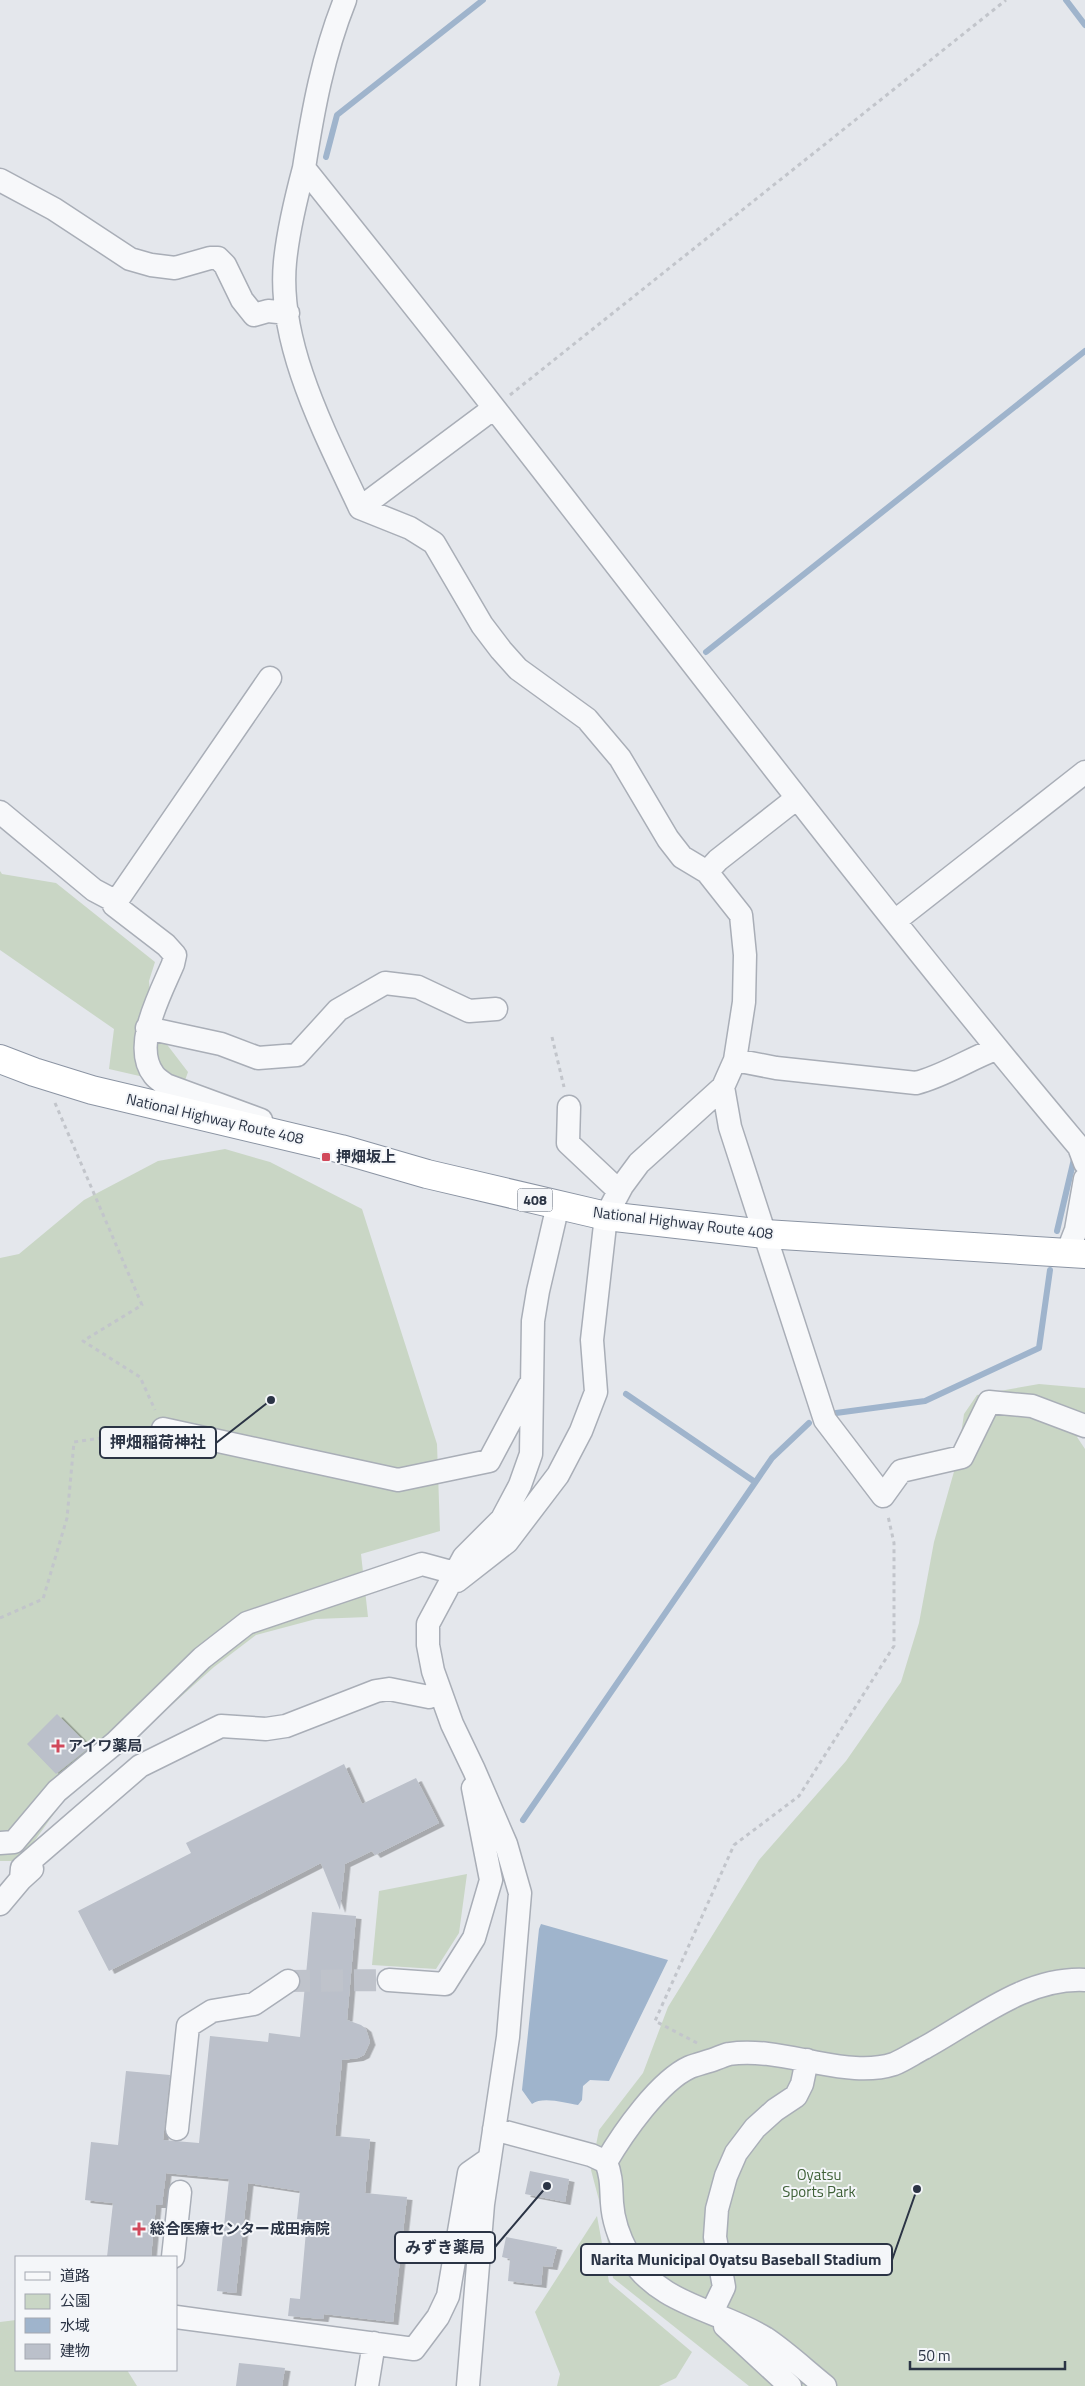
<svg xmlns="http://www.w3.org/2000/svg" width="1085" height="2386" font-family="'Titillium Web','Noto Sans JP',sans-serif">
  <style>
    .green { fill: #c9d6c5 }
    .water { fill: #9fb4cc }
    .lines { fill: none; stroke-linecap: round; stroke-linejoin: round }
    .stream { stroke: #9fb4cc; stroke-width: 6 }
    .building { fill: #bbc0ca; filter: url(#shadow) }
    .minor-tunnel { stroke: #bfc3cb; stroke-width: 22; stroke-dasharray: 22 11; stroke-linecap: butt }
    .minor-casing { stroke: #a9aeb7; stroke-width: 25 }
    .highway-casing { stroke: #8b94a3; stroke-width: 30 }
    .path { stroke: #c2c5cb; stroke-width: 3; stroke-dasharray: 4 4; stroke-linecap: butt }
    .minor { stroke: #f7f8fa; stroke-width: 22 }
    .highway { stroke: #fff; stroke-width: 28 }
    .poi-dot { fill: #d1495b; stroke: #f4f6f9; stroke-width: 2 }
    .labels { text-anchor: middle; stroke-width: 4; stroke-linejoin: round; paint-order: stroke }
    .shield { fill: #f4f6f9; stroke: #676e7b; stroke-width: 1 }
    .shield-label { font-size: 14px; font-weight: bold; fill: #2b3445 }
    .street-label { font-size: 15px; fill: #2b3445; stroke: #f4f6f9 }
    .poi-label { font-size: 15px; font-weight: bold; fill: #2b3445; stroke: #f4f6f9; text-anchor: start }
    .park-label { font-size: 15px; fill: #3f6138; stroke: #f4f6f9 }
    .leader { fill: none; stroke: #2b3445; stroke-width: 2 }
    .callout-dot { fill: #2b3445; stroke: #f4f6f9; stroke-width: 2 }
    .callout { fill: #f4f6f9; stroke: #2b3445; stroke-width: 2 }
    .callout-label { font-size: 16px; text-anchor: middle; font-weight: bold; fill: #2b3445 }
  </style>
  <defs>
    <filter id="shadow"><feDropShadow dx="5.5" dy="3" stdDeviation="0" flood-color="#0004"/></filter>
  </defs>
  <rect width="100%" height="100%" fill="#e4e7ec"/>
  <path class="green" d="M0 871 2 874 56 883 155 962 149 981 152 1025 188 1072 183 1086 109 1069 114 1029 0 950Z
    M225 1149 270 1162 362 1209 437 1444 440 1531 361 1554 368 1617 316 1619 256 1635 214 1667 61 1804 20 1861H0V1258L19 1254 84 1200 158 1161Z
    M1039 1384 1085 1388V1430L1077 1437 1085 1449V2386H749L613 2278 605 2223 591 2170 599 2130 643 2073 668 2007 759 1860 846 1761 901 1682 919 1623 934 1542 957 1461 964 1414 977 1395Z
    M467 1874 459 1933 436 1969 372 1965 379 1891Z
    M597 2216 609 2282 692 2352 676 2378 659 2386H557L560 2374 535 2312Z
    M16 2320V2370H127L137 2386H0V2322Z"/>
  <path class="water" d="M541 1924 668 1960 609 2081 590 2080 583 2086 582 2100 578 2105C566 2103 542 2096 532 2104L522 2090 539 1929Z"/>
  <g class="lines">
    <path class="stream" d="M1066 0 1085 25
      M326 157 337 115 483 0
      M706 652 1085 351
      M1057 1231 1074 1159
      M626 1394 755 1482
      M836 1413 925 1401 1039 1348 1050 1270
      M523 1820 772 1458 809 1423"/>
  </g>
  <path class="building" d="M57 1714 90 1747 56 1774 27 1744Z
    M344 1764 362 1804 416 1778 439 1823 375 1855 372 1851 345 1864 340 1910 321 1863 109 1971 78 1911 191 1853 186 1843Z
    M312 1912 356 1916 347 2020 361 2025 366 2029 370 2042 364 2055 358 2058 342 2060 335 2136 370 2139 365 2193 407 2197 393 2322 324 2314 323 2319 288 2316 290 2298 300 2299 307 2220 297 2219 300 2191 248 2183 236 2293 217 2291 229 2179 166 2173 162 2205H156L151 2257H107L113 2203 85 2200 91 2142 118 2145 126 2071 170 2075 163 2140 199 2143 210 2036 268 2042 269 2033 300 2037Z
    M530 2171 569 2179 565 2202 525 2194Z
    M506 2237 557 2247 552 2267 543 2266 541 2285 508 2281 510 2259 502 2257Z
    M239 2363 285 2368 282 2386H236Z"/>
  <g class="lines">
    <path class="minor-tunnel" d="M288 1981 389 1980"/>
    <g class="minor-casing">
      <path id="minor" d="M345 0C323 55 313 110 304 168 368 248 432 328 495 409 688 656 877 907 1079 1147L1085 1163
        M304 168C296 198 288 231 285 262 277 344 326 435 360 508L410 528 434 543 482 625 501 650 518 669 587 719 620 758 668 839 682 857 707 872 741 915 745 955 744 1002 735 1060 723 1087 730 1127 825 1420 883 1496 901 1471 962 1457 989 1402 1032 1406 1085 1426
        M0 180 54 209 130 259 151 265 175 268 210 258H218L225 265 242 300 254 315 268 311 288 313
        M360 508 494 408
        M0 812 94 890 111 899 114 905 166 945 175 955 173 964C161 993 131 1046 154 1075 157 1079 162 1082 166 1085L261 1120
        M707 872 718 860 797 798
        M114 905 270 678
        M895 921 1085 772
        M147 1028 221 1044 258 1058 297 1055 338 1010 385 983 418 987 469 1011 496 1009
        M735 1060 776 1068 916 1083C944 1076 969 1059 996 1049
        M569 1107 568 1143 619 1191
        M1067 1253 1076 1230 1085 1179
        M163 1429 398 1480 489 1461 529 1386
        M457 1581 507 1542 558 1475 581 1431 596 1392 592 1340 606 1216 622 1186 639 1163 723 1087
        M0 1843 14 1842 57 1791 115 1743 202 1658 247 1623 422 1564 455 1573
        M21 1879 22 1868 140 1766 221 1726 266 1729 286 1726 376 1691 389 1689 429 1697 440 1692
        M0 1904 21 1879 32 1869
        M389 1980 445 1984 474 1938 491 1880 473 1788
        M177 2129 188 2026 212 2011 254 2004 288 1981
        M494 2129 591 2155 606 2162C612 2177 611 2188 612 2203 613 2220 620 2239 628 2254 659 2306 718 2309 765 2338 786 2352 805 2370 825 2386
        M606 2162C623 2133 659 2081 690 2067 698 2064 707 2062 715 2059 720 2057 725 2055 729 2054 755 2050 783 2056 808 2061 836 2066 866 2073 894 2064 904 2060 914 2053 924 2048 974 2021 1025 1977 1085 1980
        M173 2257 180 2192
        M712 2312 724 2287 715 2237 717 2209 726 2176 736 2153 755 2128 775 2110 796 2096 802 2084 807 2060
        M176 2317 414 2349 438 2317 448 2296 469 2173 489 2159
        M725 2326 790 2386
        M367 2386 374 2343
        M468 2386 483 2204 508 2037 520 1893 506 1844 474 1770 452 1724 433 1671 428 1645V1624L464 1557 502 1519 520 1485 531 1454 533 1321 538 1291 558 1205"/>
    </g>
    <g class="highway-casing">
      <path id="highway" d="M0 1059 34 1072 92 1090 341 1149 427 1174 606 1216 765 1234 1085 1254"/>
    </g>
    <path class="path" d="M510 395 1006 0
      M552 1037 564 1087
      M55 1103 142 1305 83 1341 140 1377 155 1410
      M0 1618 43 1599 67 1518 74 1442 142 1432
      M697 2043 655 2021 734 1845 799 1796 894 1646V1543L888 1516"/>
    <use href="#minor" class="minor"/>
    <use href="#highway" class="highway"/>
  </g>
  <g class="poi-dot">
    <rect x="321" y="1152" width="10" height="10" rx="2.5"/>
    <path d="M55.5 1738.5h5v5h5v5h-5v5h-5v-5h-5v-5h5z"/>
    <path d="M136.5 2221.5h5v5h5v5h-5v5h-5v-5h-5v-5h5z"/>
  </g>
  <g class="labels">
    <rect class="shield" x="517.5" y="1188.5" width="35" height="23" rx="4"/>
    <g class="shield-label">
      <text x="535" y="1205">408</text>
    </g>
    <g class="street-label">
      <text transform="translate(215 1119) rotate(13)" y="5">National Highway Route 408</text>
      <text transform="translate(683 1223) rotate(7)" y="5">National Highway Route 408</text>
    </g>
    <g class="poi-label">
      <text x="336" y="1162">押畑坂上</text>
      <text x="68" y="1751">アイワ薬局</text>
      <text x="150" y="2234">総合医療センター成田病院</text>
    </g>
    <g class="park-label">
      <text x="819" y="2180">Oyatsu<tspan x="819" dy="17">Sports Park</tspan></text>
    </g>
  </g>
  <path class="leader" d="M271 1400L216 1443M547 2186L495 2247M917 2189L892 2260"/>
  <g class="callout-dot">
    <circle cx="271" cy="1400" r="5"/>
    <circle cx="547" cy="2186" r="5"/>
    <circle cx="917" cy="2189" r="5"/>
  </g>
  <g class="callout">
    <rect x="100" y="1427" width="116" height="31" rx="5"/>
    <rect x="395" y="2232" width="100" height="31" rx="5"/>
    <rect x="581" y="2244" width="311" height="31" rx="5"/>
  </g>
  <g class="callout-label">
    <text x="158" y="1448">押畑稲荷神社</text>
    <text x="445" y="2253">みずき薬局</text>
    <text x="736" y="2265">Narita Municipal Oyatsu Baseball Stadium</text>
  </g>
  <rect x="15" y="2256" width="162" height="115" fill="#f4f6f9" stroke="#a4a8b1"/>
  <rect x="25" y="2272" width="25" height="8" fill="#f7f8fa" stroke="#a4a8b1"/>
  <text x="60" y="2281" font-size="15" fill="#2b3445">道路</text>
  <rect x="25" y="2294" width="25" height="15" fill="#c9d6c5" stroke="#a4a8b1"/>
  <text x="60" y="2306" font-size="15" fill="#2b3445">公園</text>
  <rect x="25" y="2318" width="25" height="15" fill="#9fb4cc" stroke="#a4a8b1"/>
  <text x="60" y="2331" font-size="15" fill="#2b3445">水域</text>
  <rect x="25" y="2344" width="25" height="15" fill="#bbc0ca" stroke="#a4a8b1"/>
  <text x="60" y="2356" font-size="15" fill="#2b3445">建物</text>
  <path d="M910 2361v8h155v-8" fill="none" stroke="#2b3445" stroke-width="2.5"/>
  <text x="918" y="2361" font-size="15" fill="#2b3445" stroke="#f4f6f9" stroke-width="4" paint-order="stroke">50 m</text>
</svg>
